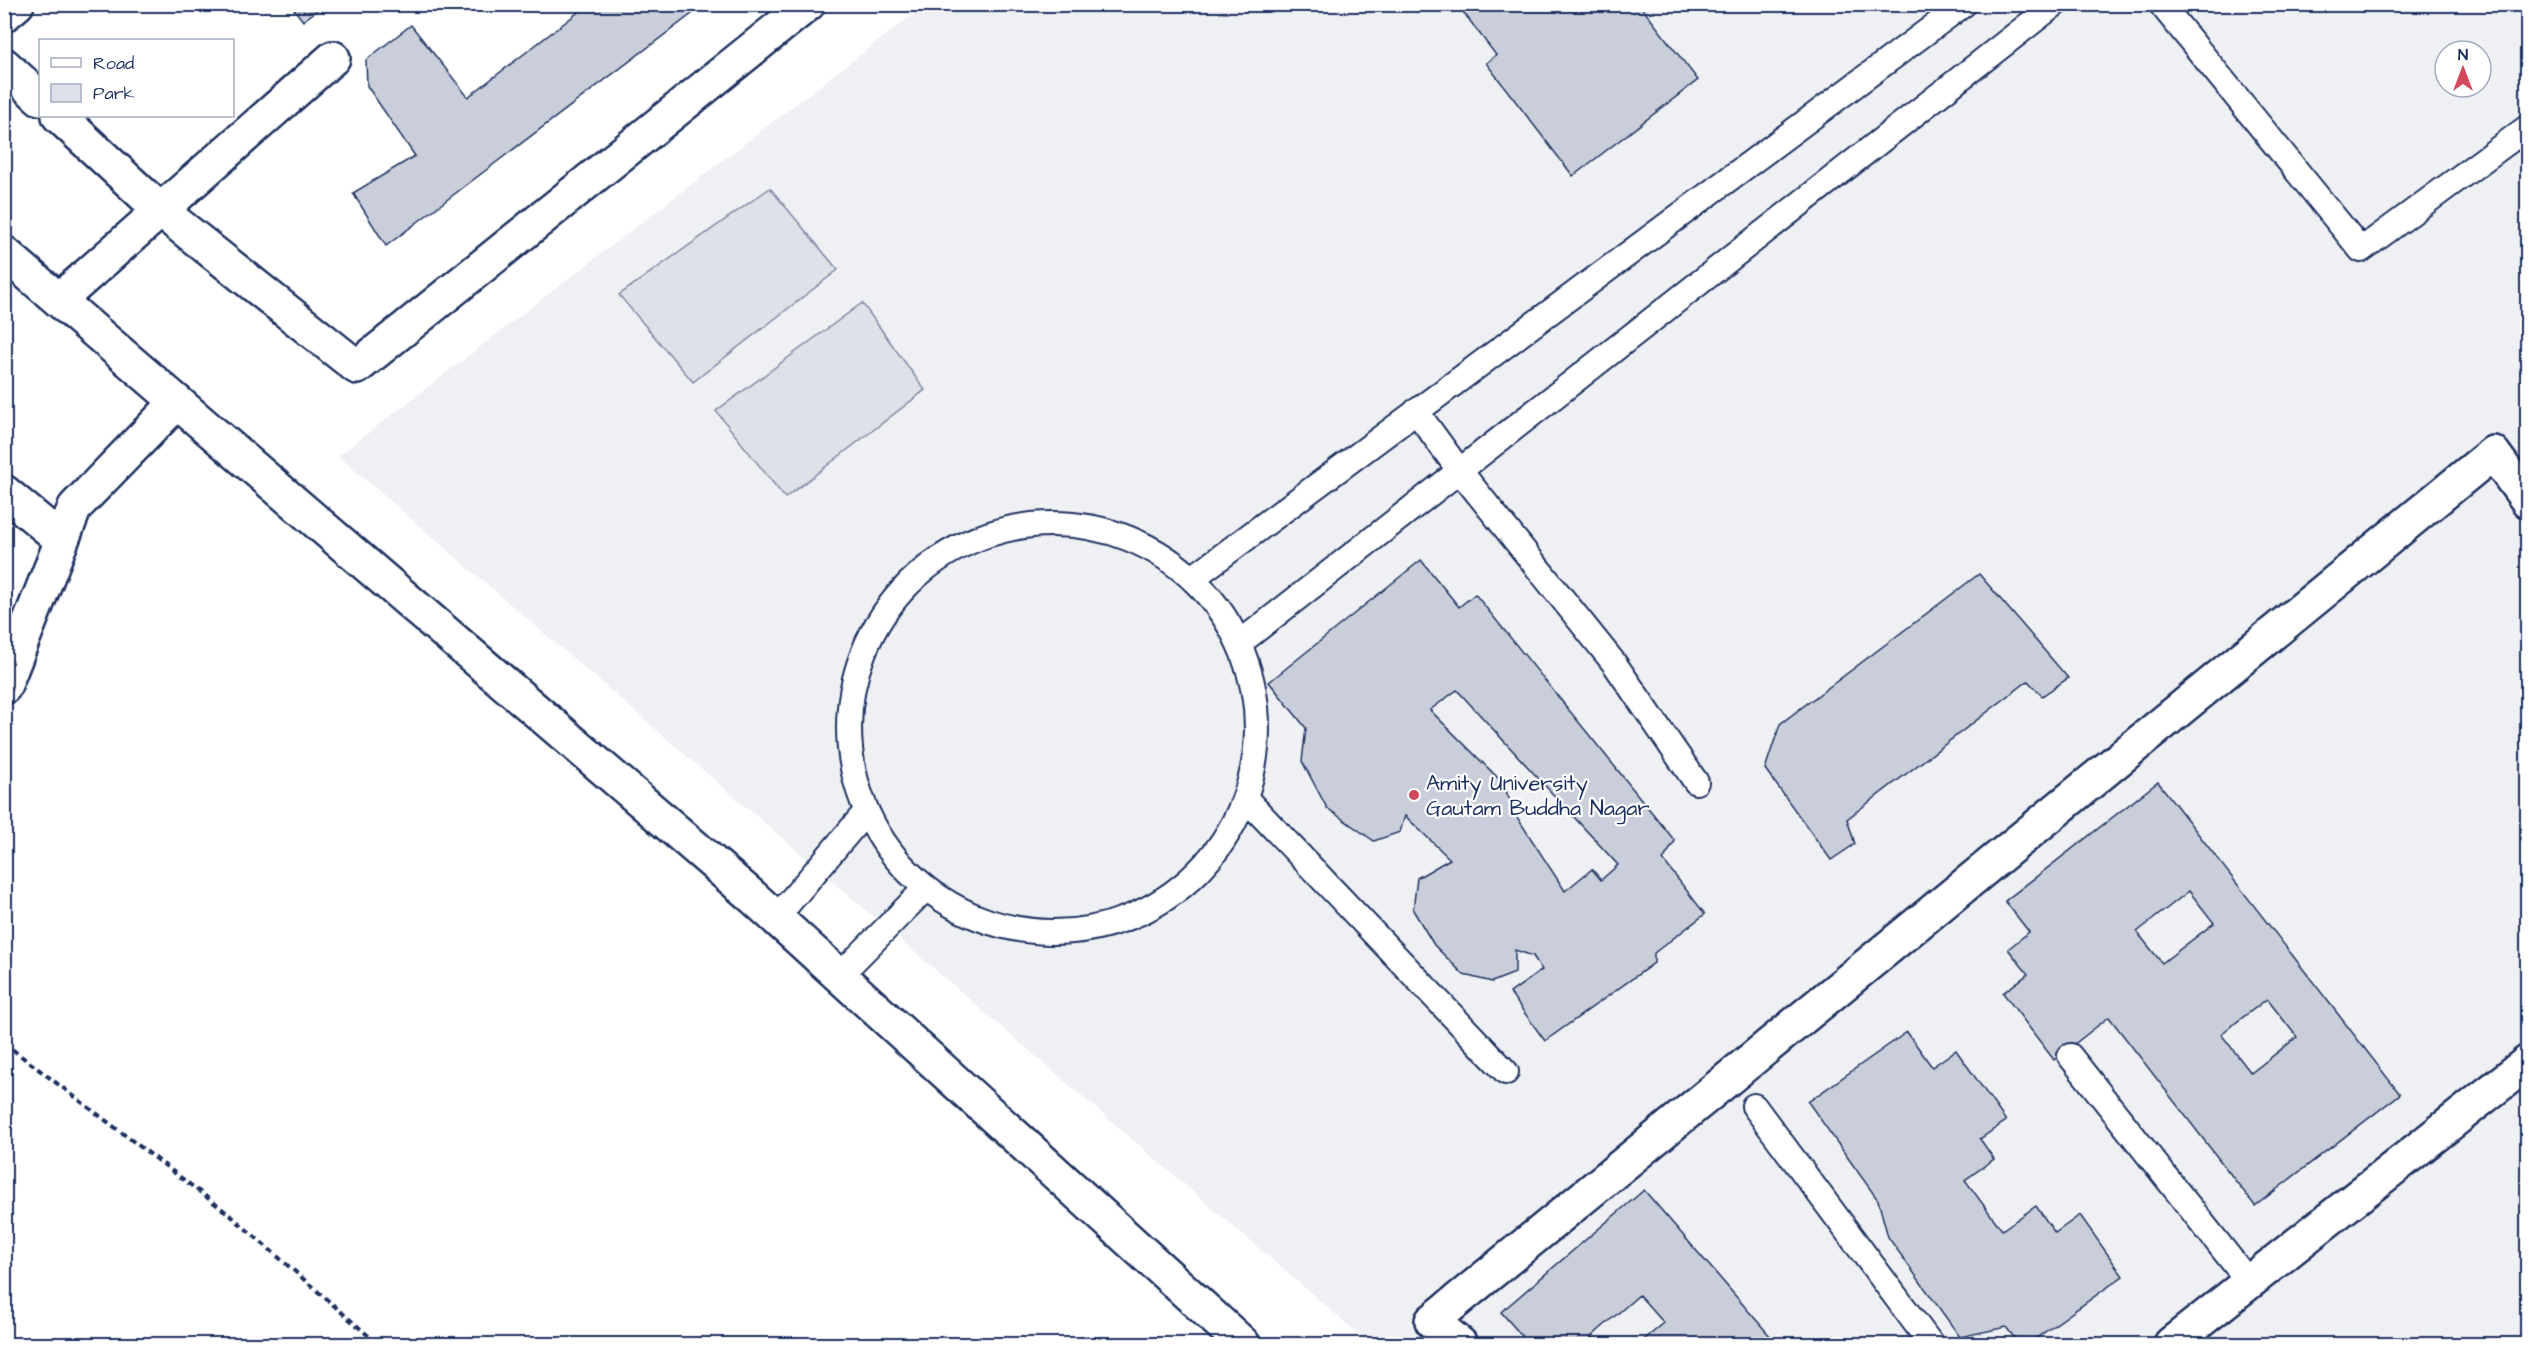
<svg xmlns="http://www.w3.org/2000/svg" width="2532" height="1349" font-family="'Architects Daughter',sans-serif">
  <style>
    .built { fill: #eff0f4; fill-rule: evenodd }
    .green { fill: #dee1e7; stroke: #7c88a2; stroke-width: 1.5 }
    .building { fill: #caceda; stroke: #1b2f5e; stroke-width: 1.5; fill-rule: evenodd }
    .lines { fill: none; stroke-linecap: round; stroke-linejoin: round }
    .lane-casing { stroke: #1b2f5e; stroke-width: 28 }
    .street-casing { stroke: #1b2f5e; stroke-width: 38 }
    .secondary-casing { stroke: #1b2f5e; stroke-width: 38 }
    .path { stroke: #1b2f5e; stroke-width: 4; stroke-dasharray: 6 4.5; stroke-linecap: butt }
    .lane { stroke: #fff; stroke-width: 24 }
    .street { stroke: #fff; stroke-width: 33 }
    .secondary { stroke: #fff; stroke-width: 33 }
    .poi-dot { fill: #d1495b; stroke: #fff; stroke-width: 2 }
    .labels { text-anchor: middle; stroke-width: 4.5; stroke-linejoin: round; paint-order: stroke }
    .poi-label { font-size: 22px; fill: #1b2f5e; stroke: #fff; text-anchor: start }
  </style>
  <rect width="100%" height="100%" fill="#fff"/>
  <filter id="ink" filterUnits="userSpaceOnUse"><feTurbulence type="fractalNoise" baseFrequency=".0167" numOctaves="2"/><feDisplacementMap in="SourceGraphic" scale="12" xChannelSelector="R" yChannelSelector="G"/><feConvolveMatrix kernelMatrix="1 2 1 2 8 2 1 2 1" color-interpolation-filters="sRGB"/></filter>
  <g filter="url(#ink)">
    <path class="built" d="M925 5H2527V467L2501 487 2528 522 2527 1344H1370L338 456ZM2445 51H2481V87H2445Z"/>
    <path class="green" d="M770 188 838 270 693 382 619 295Z
      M862 303 925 390 785 498 716 411Z"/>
    <path class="building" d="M290 4H325L303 21Z
      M589 4H705L386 246 353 193 415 156 367 86 366 60 411 25 468 97Z
      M1457 4H1639L1698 80 1573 176 1486 63 1496 55Z
      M1421 560 1459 607 1475 594 1675 841 1663 860 1705 914 1654 953V963L1545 1041 1510 993 1542 970 1533 956 1515 950V973L1492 982 1464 975 1434 945 1413 910 1417 878 1450 859 1405 816 1400 832 1374 841 1327 808 1302 761 1306 728 1269 682ZM1457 690 1618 865 1601 880 1592 869 1565 891 1515 814 1503 783 1430 710Z
      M1979 574 2068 678 2042 696 2028 681 1847 819 1855 844 1831 860 1765 769 1780 724Z
      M2158 782 2400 1094 2255 1206 2109 1017 2054 1060 2003 993 2028 974 2008 949 2029 932 2005 901ZM2189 891 2214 923 2162 963 2137 932ZM2267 999 2297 1037 2251 1073 2221 1034Z
      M1907 1032 1932 1067 1956 1050 2006 1121 1980 1139 1994 1159 1965 1180 2002 1230 2036 1206 2055 1233 2080 1215 2123 1276 2028 1344H2019L2006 1327 1960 1337 1888 1237 1878 1200 1808 1102Z
      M1644 1190 1777 1344H1639L1664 1323 1639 1295 1591 1337 1598 1344H1529L1501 1312Z"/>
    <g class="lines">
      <g class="lane-casing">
        <path id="lane" d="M2161 4 2361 250 2528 127
          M1416 411 1459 470 1614 663 1696 782
          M849 728a204 204 0 1 1 408 0a204 204 0 1 1-408 0Z
          M1194 577 1964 4
          M1241 642 2055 4
          M1247 800 1506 1072
          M776 918 864 814
          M839 976 924 890
          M2070 1056 2249 1282
          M1754 1106 1931 1344"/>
      </g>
      <g class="street-casing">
        <path id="street" d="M4 15 17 4
          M4 65 40 98
          M59 116 160 210 357 367 808 4
          M59 300 333 58
          M4 492 62 540
          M4 687 75 507 177 402
          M1460 1344 1432 1321 2493 453 2528 501
          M2171 1344 2528 1062"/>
      </g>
      <g class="secondary-casing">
        <path id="secondary" d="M4 253 754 898 1243 1344"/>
      </g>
      <path class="path" d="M4 1043 230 1215 378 1344"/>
      <use href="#lane" class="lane"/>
      <use href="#street" class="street"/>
      <use href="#secondary" class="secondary"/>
    </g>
  </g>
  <circle class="poi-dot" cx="1414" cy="795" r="6"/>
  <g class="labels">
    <g class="poi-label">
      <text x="1426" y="790">Amity University<tspan x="1426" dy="25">Gautam Buddha Nagar</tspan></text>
    </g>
  </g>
  <rect width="2532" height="1349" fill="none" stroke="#fff" stroke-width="24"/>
  <rect x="12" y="12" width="2508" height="1325" fill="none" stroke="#1b2f5e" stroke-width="2" filter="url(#ink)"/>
  <rect x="39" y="39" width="195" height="78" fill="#ffffff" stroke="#a4acbf" stroke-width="1.5"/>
  <rect x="51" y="58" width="30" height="9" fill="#ffffff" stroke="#a4acbf" stroke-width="1.5"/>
  <text x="93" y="69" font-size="18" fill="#1b2f5e">Road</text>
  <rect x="51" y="84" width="30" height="18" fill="#dee1e7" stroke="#a4acbf" stroke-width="1.5"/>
  <text x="93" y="99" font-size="18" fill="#1b2f5e">Park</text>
  <g transform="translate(2463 69)"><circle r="28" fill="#ffffff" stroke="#a4acbf" stroke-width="1.5"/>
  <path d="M0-4.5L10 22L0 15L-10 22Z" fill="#d1495b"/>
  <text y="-9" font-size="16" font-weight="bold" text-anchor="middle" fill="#1b2f5e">N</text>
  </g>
</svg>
